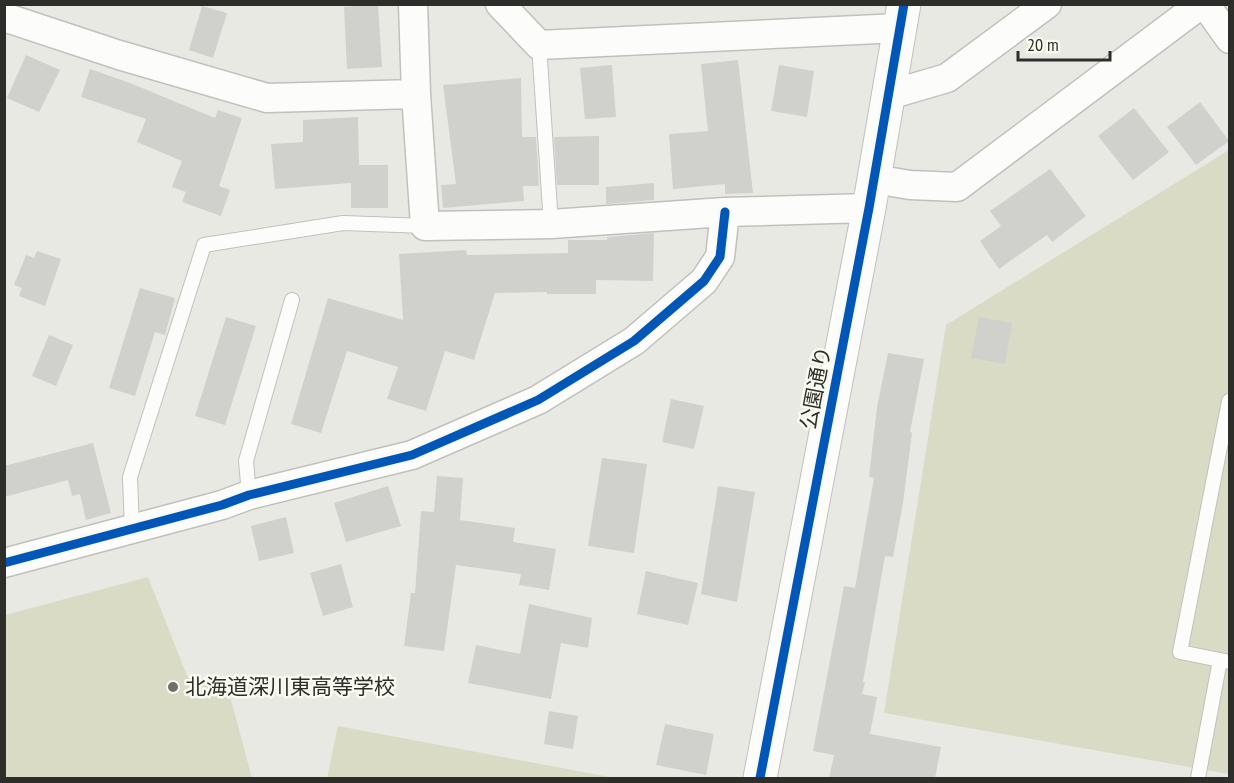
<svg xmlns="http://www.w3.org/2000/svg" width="1234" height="783" font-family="'PT Sans Narrow','Noto Sans JP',sans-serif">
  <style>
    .green { fill: #dadbc5 }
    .building { fill: #d0d0cd }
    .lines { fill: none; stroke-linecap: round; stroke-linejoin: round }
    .service-casing { stroke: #c0c0bc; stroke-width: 16 }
    .minor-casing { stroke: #c0c0bc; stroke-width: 31 }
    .tertiary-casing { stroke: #c0c0bc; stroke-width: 35 }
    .service { stroke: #fcfcfb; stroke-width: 14 }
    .minor { stroke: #fcfcfb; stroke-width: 28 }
    .tertiary { stroke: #fcfcfb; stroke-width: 33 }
    .cycleway-casing { stroke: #f8f9ef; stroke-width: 13 }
    .cycleway { stroke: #0057b8; stroke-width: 9 }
    .poi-dot { fill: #6f6f6b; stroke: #f8f9ef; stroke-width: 2 }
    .labels { text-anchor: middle; stroke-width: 5; stroke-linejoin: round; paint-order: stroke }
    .street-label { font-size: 21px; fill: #2d2d2a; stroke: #f8f9ef }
    .poi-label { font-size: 21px; fill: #2d2d2a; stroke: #f8f9ef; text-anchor: start }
  </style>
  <rect width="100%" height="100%" fill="#e9e9e4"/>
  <path class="green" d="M1229 150V774L884 713 946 325Z
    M148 577 188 678 225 677 252 778H5V615Z
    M338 726 615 778H327Z"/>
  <path class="building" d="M378 4 382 67 347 69 344 7Z
    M202 6 227 13 213 58 189 50Z
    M26 55 60 70 39 112 7 98Z
    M738 60 753 193 725 194V184L673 189 669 134 708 131 701 64Z
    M612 65 616 117 585 119 580 68Z
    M779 65 814 71 807 117 771 111Z
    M90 69 130 83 215 118 218 110 242 118 219 186 230 190 221 216 182 202 186 192 172 187 182 161 137 142 146 119 81 97Z
    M521 78 522 137H536L539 186H523L524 201 443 208 441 185 456 184 443 85Z
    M1200 102 1229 141 1196 165 1167 127Z
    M1134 108 1169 152 1133 180 1098 136Z
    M358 117 359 165H388V208H351V183L275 189 271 144 303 142V120Z
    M599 136V185H557L554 137Z
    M1050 169 1086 216 1052 242 1047 235 999 269 980 241 1001 226 990 211Z
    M654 183V200L606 204V187Z
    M654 233 653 281 596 280V294H547V292L495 293 474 360 445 351 426 411 387 399 398 367 347 351 321 433 291 424 328 298 403 320 399 254 466 250 467 255 568 253V240H607V237Z
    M37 251 61 259 45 306 19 296 22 288 14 285 26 255 34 258Z
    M140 288 175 298 165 335 155 332 135 396 109 388Z
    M226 317 256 326 225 425 195 416Z
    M979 317 1012 323 1005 364 971 358Z
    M49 335 73 345 56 386 32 376Z
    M888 353 924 359 910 432 912 433 903 503 893 557 885 556 863 682H865L862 694 877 697 870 734 941 747 935 778H829L834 755 813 751 844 586 855 588 874 478 869 477 877 407Z
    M671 399 704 406 694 449 662 442Z
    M93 443 111 513 86 520 80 494 72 496 68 480 4 497V466Z
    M602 458 647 464 634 553 588 546Z
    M437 476 463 478 460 520 515 528 513 542 556 549 549 590 519 585 521 574 456 565 444 651 404 646 411 593H415L421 511 434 512Z
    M388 486 401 526 346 542 334 503Z
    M718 486 755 492 737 602 701 594Z
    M286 517 294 553 259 561 251 526Z
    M341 564 353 607 323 616 310 573Z
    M646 571 698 583 688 625 637 614Z
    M529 604 592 618 588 648 561 643 551 699 468 683 476 645 520 654Z
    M549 711 578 716 573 749 544 744Z
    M665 724 714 734 706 775 656 765Z"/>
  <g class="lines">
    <g class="service-casing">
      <path id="service" d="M539 45 551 224
        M1229 401 1180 652 1230 662
        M249 495 246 461 292 300
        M132 529 130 477 204 245 343 223 425 226
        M1198 778 1220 660"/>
    </g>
    <g class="minor-casing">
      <path id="minor" d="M413 4 416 94 425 226 551 224 725 212 869 208
        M500 4 539 45 900 28
        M1205 4 1230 39
        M4 17 119 55 267 98 416 94
        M889 95 947 78 1047 4
        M874 179 910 185 957 187 1201 4
        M4 563 222 505 249 495 412 455 538 400 634 341 704 281 720 257 725 212"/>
    </g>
    <g class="tertiary-casing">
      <path id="tertiary" d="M760 778 869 208 904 4"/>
    </g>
    <use href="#service" class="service"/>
    <use href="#minor" class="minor"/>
    <use href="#tertiary" class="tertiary"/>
    <g class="cycleway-casing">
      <path id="cycleway" d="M4 563 222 505 249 495 412 455 538 400 634 341 704 281 720 257 725 212
        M760 778 869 208 904 4"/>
    </g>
    <use href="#cycleway" class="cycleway"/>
  </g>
  <circle class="poi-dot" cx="173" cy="687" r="6"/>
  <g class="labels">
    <g class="street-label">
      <text transform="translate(816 388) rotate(-79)" y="7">公園通り</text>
    </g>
    <g class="poi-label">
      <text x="185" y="694">北海道深川東高等学校</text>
    </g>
  </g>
  <rect width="1234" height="783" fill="none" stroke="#2d2d2a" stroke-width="12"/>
  <path d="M1018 51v9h92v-9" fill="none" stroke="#2d2d2a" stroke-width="3"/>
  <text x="1027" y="51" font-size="18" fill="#2d2d2a" stroke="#f8f9ef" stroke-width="4.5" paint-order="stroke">20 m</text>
</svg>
